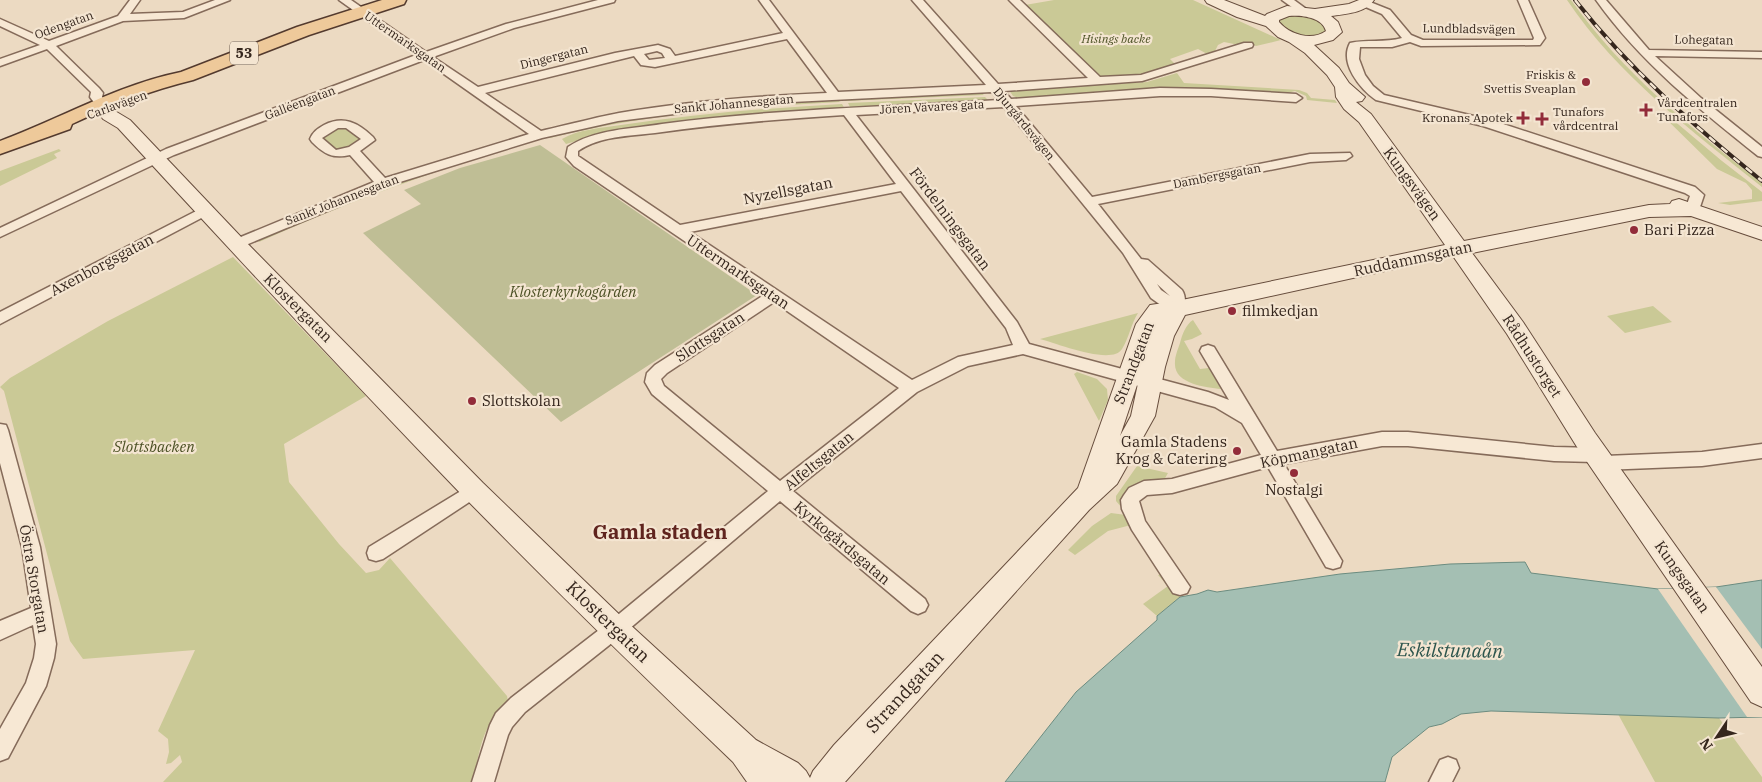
<svg xmlns="http://www.w3.org/2000/svg" width="1762" height="782" font-family="'IBM Plex Serif',serif">
  <style>
    .green { fill: #cac996 }
    .cemetery { fill: #bfbe95 }
    .water { fill: #a4bfb3; stroke: #6c8c80 }
    .pier { fill: #ecdac2 }
    .lines { fill: none; stroke-linecap: round; stroke-linejoin: round }
    .street-casing { stroke: #856b5a; stroke-width: 3 }
    .secondary-casing { stroke: #674d3d; stroke-width: 2 }
    .primary-casing { stroke: #533a2e; stroke-width: 3 }
    .street { fill: #f7e8d4; fill-rule: evenodd }
    .secondary { fill: #f7e8d4; fill-rule: evenodd }
    .primary { fill: #eec99a; fill-rule: evenodd }
    .rail-casing { stroke: #35261d; stroke-width: 4 }
    .rail { stroke: #f4e5d1; stroke-width: 2.5; stroke-dasharray: 8; stroke-linecap: butt }
    .poi-dot { fill: #922c3a; stroke: #f4e5d1; stroke-width: 2 }
    .labels { text-anchor: middle; stroke-width: 4.5; stroke-linejoin: round; paint-order: stroke }
    .far-street-label { font-size: 12px; fill: #35261d; stroke: #f4e5d1 }
    .far-park-label { font-size: 12px; font-style: italic; fill: #4c5125; stroke: #f4e5d1 }
    .far-poi-label { font-size: 12px; fill: #35261d; stroke: #f4e5d1; text-anchor: end }
    .shield { fill: #f4e5d1; stroke: #6e5f53; stroke-width: 1 }
    .shield-label { font-size: 14px; font-weight: bold; fill: #35261d }
    .street-label { font-size: 15px; fill: #35261d; stroke: #f4e5d1 }
    .poi-label { font-size: 15px; fill: #35261d; stroke: #f4e5d1; text-anchor: start }
    .park-label { font-size: 15px; font-style: italic; fill: #4c5125; stroke: #f4e5d1 }
    .near-street-label { font-size: 18px; fill: #35261d; stroke: #f4e5d1 }
    .near-water-label { font-size: 19px; font-style: italic; fill: #2d554d; stroke: #f4e5d1 }
    .district-label { font-size: 20px; font-weight: bold; fill: #60241e; stroke: #f4e5d1 }
  </style>
  <rect width="100%" height="100%" fill="#ecdac2"/>
  <path class="green" d="M1054 0H1193L1281 40 1256 46 1249 43 1239 45 1224 42 1218 45 1214 53 1209 55 1198 49 1170 59 1175 64 1136 76 1100 77 1025 5Z
    M1567 0H1571C1622 72 1692 129 1762 183V187C1692 131 1617 75 1567 0Z
    M1285 15 1317 17 1329 30C1310 43 1297 35 1278 26V19Z
    M1177 73 1184 83 1299 90 1307 93 1311 98 1335 100 1337 103 1307 100 1306 96 1295 91 1280 95 1155 90 1019 98 1013 96 1009 90 1147 82Z
    M980 92 984 95 845 101 843 99Z
    M985 97 991 103 851 109 848 103Z
    M838 100 840 102C742 107 645 114 550 138L544 137C609 122 673 111 739 105 772 102 806 101 838 100Z
    M842 104 845 109C752 115 656 118 566 144L562 139C578 129 603 128 621 125 695 114 768 108 842 104Z
    M1659 112 1666 114 1722 161 1762 192V201L1730 205 1718 203 1752 199V190L1746 183 1717 169Z
    M349 126 363 139 362 142C343 150 333 157 321 136L340 127Z
    M538 138 536 140C441 168 349 202 259 242L256 238 345 199Z
    M59 149 61 151 54 154 57 158 0 186V171Z
    M233 257 366 396 284 444 289 482 339 544 366 573 379 570 390 558 507 696 508 701C482 725 480 749 473 782H163L182 762 180 755 171 763 166 764 169 752 168 739 158 731 195 650 83 659 70 641 4 391 0 387 10 378 108 321Z
    M1653 306 1672 322 1625 333 1607 316Z
    M1138 313C1131 324 1129 338 1122 349 1112 366 1056 343 1040 339Z
    M1193 320 1202 334 1192 339 1184 341 1200 369 1209 368 1221 389C1206 387 1173 384 1175 362 1175 356 1178 349 1180 343 1182 335 1186 324 1193 320Z
    M1077 372 1097 379 1107 389 1108 400 1099 421 1074 374Z
    M1137 466 1168 473 1164 480 1123 502 1122 508 1116 501V496Z
    M1111 513 1126 515 1131 525 1108 531 1075 555 1068 550 1092 526Z
    M1162 574 1180 597 1157 616 1143 604 1168 586 1158 575Z
    M1618 714 1719 718 1762 777V782H1655Z"/>
  <path class="cemetery" d="M540 145 757 295 561 422 363 233 421 204 404 190 460 168Z"/>
  <path class="water" d="M1525 562 1531 573 1658 589 1716 587 1762 580V717L1719 718 1491 711 1461 714 1442 724 1429 727 1392 757 1385 782H1005L1076 692 1157 620V616L1180 597 1197 594 1208 590 1217 592 1340 574 1450 564Z"/>
  <path class="pier" d="M1716 587 1762 649V717H1747L1658 589Z"/>
  <g class="lines">
    <g class="street-casing">
      <path id="street" d="M130 0H140L130 14 183 12 215 0H230L184 18 123 21 56 46 99 88 103 93 102 97 108 105 106 108H98L90 97 91 92 47 49 0 66V59L40 45 0 26V19L49 41 118 16Z
        M339 0H351L426 52 506 24 598 0H615L614 2 514 28 433 57 478 87 615 53 658 45 670 49 675 56 783 33 759 0H769L838 92 986 85 912 0H923L998 84 1088 78 1009 0H1020L1100 77 1141 75 1244 43H1252L1253 45 1252 47 1142 81 1004 91 1011 99 1160 88 1211 89 1296 94 1302 98 1296 102 1211 96H1160L1016 106 1092 197 1310 154 1350 153 1352 156 1346 160 1310 162 1098 204 1141 259 1148 260 1182 290C1186 296 1186 307 1182 313L1177 314 1172 313 1151 298 1123 253 1004 107 856 115 1017 322 1029 344 1208 392 1229 400 1200 351 1202 347 1208 345 1214 347 1277 451 1382 432H1408L1554 447 1597 448 1603 450 1605 456 1702 452 1762 444V458L1702 466 1603 470 1597 468 1595 462 1554 461 1408 446H1382L1284 464 1342 561 1340 567 1333 569 1326 567 1268 467 1172 493 1147 495 1139 501 1145 521 1190 587 1187 593 1180 595 1173 593 1132 530 1122 509 1121 500 1124 495 1129 488 1144 481 1172 479 1261 455 1242 423 1215 407 1023 354 968 366 917 392 793 491 925 599 928 605 925 611 918 614 911 611 780 501 622 635 525 712 512 727 508 735 494 782H472L490 725 496 713 511 698 608 623 768 491 652 394 645 382 647 373 655 365 764 295 574 166 566 157 568 147C595 129 631 129 662 124 774 109 886 107 999 100L992 92 754 104 618 121 542 138 387 186 241 247H231L229 244 231 241 374 182 350 155C333 159 324 154 312 142L310 139C313 132 317 129 324 125 344 115 358 123 373 137L375 140 360 151 385 178 529 134 424 60 174 155 0 237V228L166 149 416 55ZM787 39 827 93C757 96 688 101 619 113 593 118 567 125 541 131L485 93 634 56 641 65 655 67ZM657 51 662 53 665 58 649 60 644 54ZM844 115 896 184 680 225 578 156V151C600 136 629 136 655 133 718 124 781 119 844 115ZM338 128H346L361 139 349 147 336 150 322 138ZM901 191 1006 328 1013 345 958 357 912 380 690 232ZM1157 284 1170 296 1161 290ZM774 302 899 388 780 481 664 386 661 379 667 373Z
        M1282 0H1294L1309 11 1308 13H1300Z
        M1365 0 1390 10 1411 35 1423 40H1533L1534 38 1518 0H1528L1545 38 1540 45 1421 46 1410 42 1392 47H1360L1359 59 1365 75 1373 86 1384 95 1491 120 1695 187 1704 195 1699 210 1692 214 1687 213 1685 210 1690 196 1685 193 1483 126 1376 100C1360 89 1339 63 1350 43 1367 39 1385 43 1402 38L1382 14 1361 5 1360 3 1361 1Z
        M1596 0H1606L1649 50 1762 52V58L1655 56 1701 98 1762 147V157L1758 156C1699 109 1640 62 1596 0Z
        M204 207 211 211 209 214 0 324V312Z
        M0 424 6 425 8 430 40 547 56 644 54 658 46 686 8 758 0 761V729L26 683 34 658 36 644 33 625 0 640V621L31 608 22 547 0 463Z
        M474 483 480 485 483 490 480 495 383 559 376 561 369 559 367 553 369 547Z
        M1448 757 1456 760 1459 768 1452 782H1429L1440 760Z"/>
    </g>
    <g class="secondary-casing">
      <path id="secondary" d="M1205 0H1224L1265 16 1267 14 1287 6 1315 9 1349 4 1359 0H1374C1366 13 1345 14 1331 16L1338 22 1342 32 1333 40 1314 45 1339 68 1349 83 1365 97 1362 101 1356 102 1371 114 1464 241 1649 205 1670 204 1672 201 1679 199 1762 227V240L1691 216 1649 217 1472 253 1523 322 1595 433 1762 667V707L1751 702 1577 447 1507 334 1453 256 1185 315 1174 336 1165 367 1155 416 1117 484 1089 510 845 782H747L733 762C642 675 552 587 464 497 347 376 232 252 118 128L103 119 93 105 96 101 102 100 108 101 115 111 130 120 243 239 483 483 625 620 756 740 798 763 806 771 810 778 813 771 834 745 1078 488 1136 324 1150 305 1177 301 1445 245 1359 122 1344 109 1336 97 1335 87 1327 75 1305 53 1289 42 1278 37 1266 26 1237 17 1207 3ZM1289 16C1301 15 1322 17 1326 31 1312 41 1290 35 1279 22V20ZM1139 379 1131 416 1120 436Z"/>
    </g>
    <g class="primary-casing">
      <path id="primary" d="M382 0H406L404 4 309 35 193 80C152 90 110 106 72 124L70 129 0 154V141C60 119 117 85 181 72L297 27Z"/>
    </g>
    <use href="#street" class="street"/>
    <use href="#secondary" class="secondary"/>
    <use href="#primary" class="primary"/>
    <g class="rail-casing">
      <path id="rail" d="M1575 0C1629 69 1694 126 1762 181"/>
    </g>
    <use href="#rail" class="rail"/>
  </g>
  <g class="poi-dot">
    <circle cx="1586" cy="82" r="5"/>
    <path d="M1643.5 102.5h5v5h5v5h-5v5h-5v-5h-5v-5h5z"/>
    <path d="M1520.5 110.5h5v5h5v5h-5v5h-5v-5h-5v-5h5z"/>
    <path d="M1539.5 111.5h5v5h5v5h-5v5h-5v-5h-5v-5h5z"/>
    <circle cx="1634" cy="230" r="5"/>
    <circle cx="1232" cy="311" r="5"/>
    <circle cx="472" cy="401" r="5"/>
    <circle cx="1237" cy="451" r="5"/>
    <circle cx="1294" cy="473" r="5"/>
  </g>
  <g class="labels">
    <g class="far-street-label">
      <text transform="translate(64 25) rotate(-20)" y="4">Odengatan</text>
      <text transform="translate(1469 29) rotate(1)" y="4">Lundbladsvägen</text>
      <text transform="translate(1704 40) rotate(1)" y="4">Lohegatan</text>
      <text transform="translate(405 42) rotate(35)" y="4">Uttermarksgatan</text>
      <text transform="translate(554 57) rotate(-14)" y="4">Dingergatan</text>
      <text transform="translate(300 103) rotate(-21)" y="4">Galléengatan</text>
      <text transform="translate(734 104) rotate(-5)" y="4">Sankt Johannesgatan</text>
      <text transform="translate(117 105) rotate(-20)" y="4">Carlavägen</text>
      <text transform="translate(932 107) rotate(-3)" y="4">Jören Vävares gata</text>
      <text transform="translate(1024 124) rotate(51)" y="4">Djurgårdsvägen</text>
      <text transform="translate(1217 176) rotate(-11)" y="4">Dambergsgatan</text>
      <text transform="translate(342 200) rotate(-21)" y="4">Sankt Johannesgatan</text>
    </g>
    <g class="far-park-label">
      <text x="1116" y="43">Hisings backe</text>
    </g>
    <g class="far-poi-label">
      <text x="1576" y="79">Friskis &amp;<tspan x="1576" dy="14">Svettis Sveaplan</tspan></text>
      <text x="1657" y="107" text-anchor="start">Vårdcentralen<tspan x="1657" dy="14">Tunafors</tspan></text>
      <text x="1553" y="116" text-anchor="start">Tunafors<tspan x="1553" dy="14">vårdcentral</tspan></text>
      <text x="1513" y="122">Kronans Apotek</text>
    </g>
    <rect class="shield" x="230" y="41.5" width="28" height="23" rx="4"/>
    <g class="shield-label">
      <text x="244" y="58">53</text>
    </g>
    <g class="street-label">
      <text transform="translate(1412 184) rotate(54)" y="5">Kungsvägen</text>
      <text transform="translate(788 191) rotate(-11)" y="5">Nyzellsgatan</text>
      <text transform="translate(950 219) rotate(53)" y="5">Fördelningsgatan</text>
      <text transform="translate(1413 259) rotate(-12)" y="5">Ruddammsgatan</text>
      <text transform="translate(102 265) rotate(-28)" y="5">Axenborgsgatan</text>
      <text transform="translate(738 272) rotate(34)" y="5">Uttermarksgatan</text>
      <text transform="translate(298 308) rotate(45)" y="5">Klostergatan</text>
      <text transform="translate(710 337) rotate(-33)" y="5">Slottsgatan</text>
      <text transform="translate(1532 356) rotate(57)" y="5">Rådhustorget</text>
      <text transform="translate(1134 363) rotate(-69)" y="5">Strandgatan</text>
      <text transform="translate(1309 453) rotate(-12)" y="5">Köpmangatan</text>
      <text transform="translate(819 461) rotate(-39)" y="5">Alfeltsgatan</text>
      <text transform="translate(842 543) rotate(40)" y="5">Kyrkogårdsgatan</text>
      <text transform="translate(1682 577) rotate(55)" y="5">Kungsgatan</text>
      <text transform="translate(34 579) rotate(80)" y="5">Östra Storgatan</text>
    </g>
    <g class="poi-label">
      <text x="1644" y="235">Bari Pizza</text>
      <text x="1242" y="316">filmkedjan</text>
      <text x="482" y="406">Slottskolan</text>
      <text x="1227" y="447" text-anchor="end">Gamla Stadens<tspan x="1227" dy="17">Krog &amp; Catering</tspan></text>
      <text x="1294" y="495" text-anchor="middle">Nostalgi</text>
    </g>
    <g class="park-label">
      <text x="573" y="297">Klosterkyrkogården</text>
      <text x="154" y="452">Slottsbacken</text>
    </g>
    <g class="near-street-label">
      <text transform="translate(608 622) rotate(44)" y="6">Klostergatan</text>
      <text transform="translate(905 692) rotate(-47)" y="6">Strandgatan</text>
    </g>
    <g class="near-water-label">
      <text transform="translate(1450 650) rotate(1)" y="7">Eskilstunaån</text>
    </g>
    <g class="district-label">
      <text x="660" y="539">Gamla staden</text>
    </g>
  </g>
  <g transform="translate(1717 737) rotate(235)" stroke="#f4e5d1" stroke-width="4" paint-order="stroke">
  <path d="M0-4L9 19L0 12L-9 19Z" fill="#35261d"/>
  <text y="-8" font-size="14" font-weight="bold" text-anchor="middle" fill="#35261d">N</text>
  </g>
</svg>
